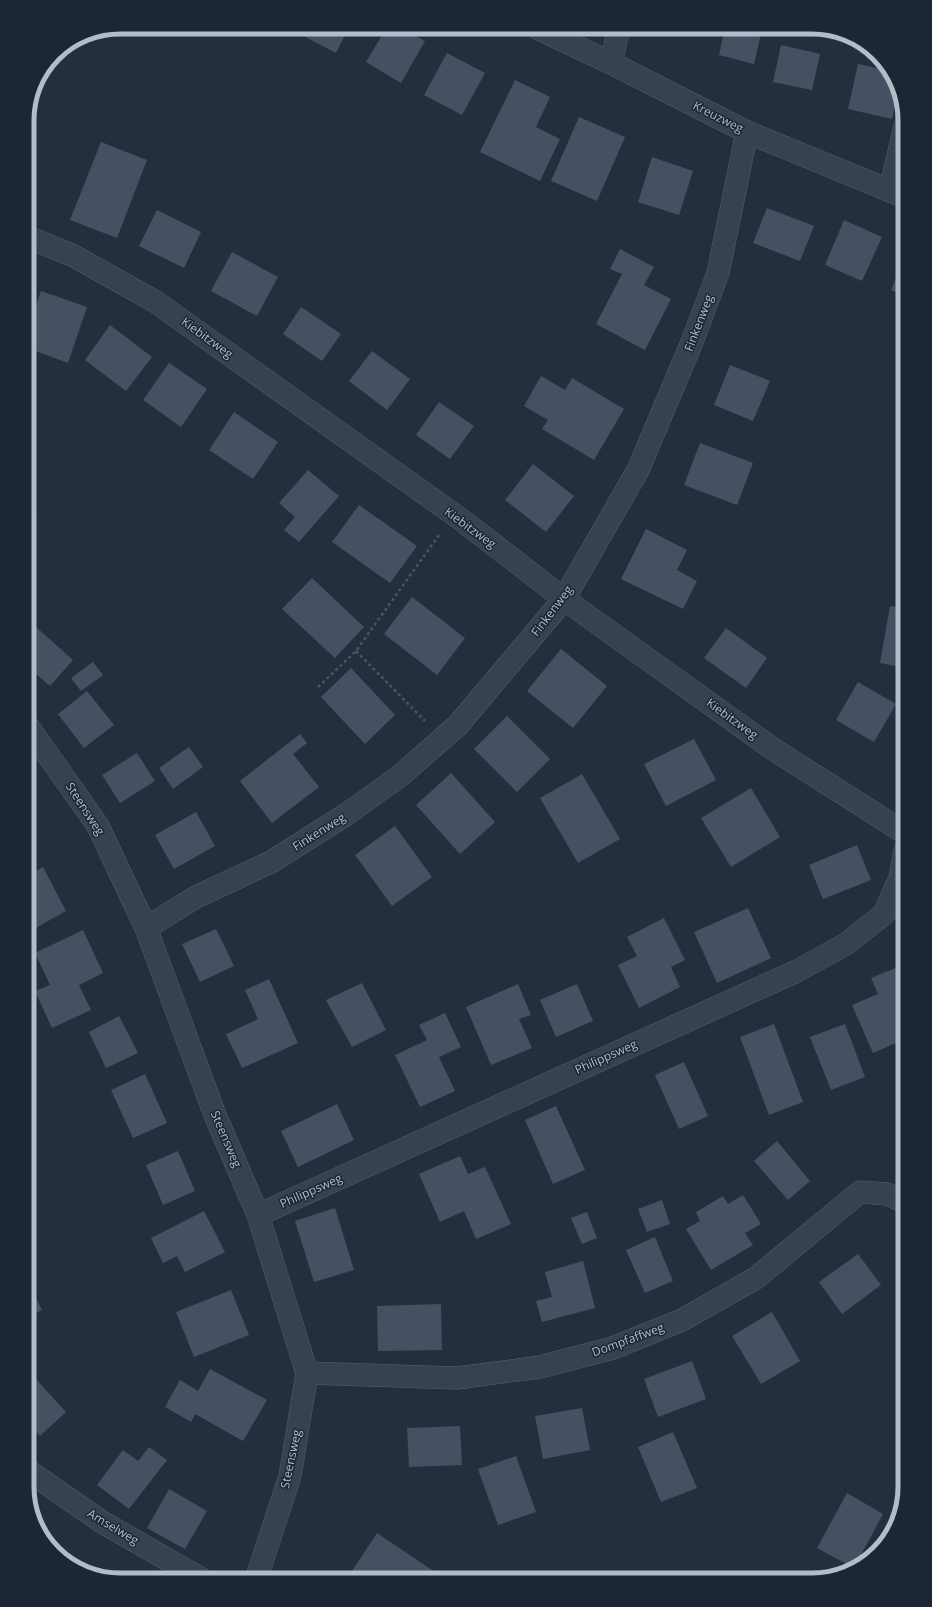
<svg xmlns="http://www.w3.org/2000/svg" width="932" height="1607" font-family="'Open Sans',sans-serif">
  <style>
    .building { fill: #455162 }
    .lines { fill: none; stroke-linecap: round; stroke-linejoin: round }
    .minor-casing { stroke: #565f6c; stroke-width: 23 }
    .path { stroke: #44595c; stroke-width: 2.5; stroke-dasharray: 3 3; stroke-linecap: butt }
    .minor { stroke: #38414e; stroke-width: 22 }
    .labels { text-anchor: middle; stroke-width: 3; stroke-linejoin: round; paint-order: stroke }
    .street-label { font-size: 12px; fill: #b4bcc9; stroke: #1d2633 }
    .rim { fill: none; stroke: #b4bcc9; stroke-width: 5 }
  </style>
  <rect width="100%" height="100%" fill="#242f3e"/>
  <path class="building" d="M294 27H349L336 53 292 30Z
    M387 27H401L425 41 401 83 366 62Z
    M661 27H699L698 35Z
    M725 27H753L762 29 754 64 719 55Z
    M781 45 820 54 812 90 773 82Z
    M447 53 485 73 462 115 424 95Z
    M858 64 887 70 895 79 898 90 892 119 848 109Z
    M515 80 550 97 536 127 560 139 540 181 480 152Z
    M29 107 32 108 28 122 27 115Z
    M579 117 625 137 597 201 551 181Z
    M101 142 147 160 117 238 70 220Z
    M652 157 693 171 679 215 638 202Z
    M767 208 814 226 800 261 753 243Z
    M157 210 201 232 184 268 139 246Z
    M844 220 882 237 862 281 825 265Z
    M620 249 654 267 644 285 671 299 645 350 596 324 622 274 610 269Z
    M232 252 278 277 257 316 211 291Z
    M905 256V296L891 290Z
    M41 291 87 307 68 363 27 348V329Z
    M301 307 341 334 322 361 283 334Z
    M110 325 152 357 126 391 85 360Z
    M372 351 410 379 387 410 349 381Z
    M169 363 207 389 181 427 143 400Z
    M730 365 770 381 753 421 714 405Z
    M541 376 565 390 572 378 624 409 594 460 542 429 548 420 524 406Z
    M439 402 474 426 450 459 416 435Z
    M234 412 278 442 253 479 209 450Z
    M700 443 753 463 737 505 684 485Z
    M533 464 574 496 546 532 505 500Z
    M308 470 339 496 299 542 284 530 295 517 279 503Z
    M359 505 417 546 390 583 332 542Z
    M646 529 687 550 677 570 697 581 683 609 621 579Z
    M312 578 364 627 335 658 282 609Z
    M412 597 465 638 437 675 384 634Z
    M890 606 905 608V668L880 663Z
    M36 627 73 660 50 686 27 666V636Z
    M726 628 767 658 746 688 704 658Z
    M561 649 607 686 573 728 527 691Z
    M93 662 103 675 81 691 71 678Z
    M351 668 395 715 365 744 321 697Z
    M858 682 896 704 874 742 836 720Z
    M87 691 114 725 84 748 58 714Z
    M507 716 550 759 517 792 474 749Z
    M300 734 307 743 293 754 319 787 272 823 240 781Z
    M694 739 716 780 666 806 644 764Z
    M189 747 203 767 173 789 159 768Z
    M137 753 155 781 120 803 102 775Z
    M451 773 495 822 460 854 416 805Z
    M582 774 620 839 578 863 540 798Z
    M751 788 780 837 731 867 701 818Z
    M196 812 215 846 174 869 155 835Z
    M395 826 432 877 392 906 355 855Z
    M857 845 871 880 823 899 809 865Z
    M43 867 66 911 32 930 27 920V876Z
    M748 908 771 958 717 983 694 932Z
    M664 918 685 960 671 967 680 987 639 1008 618 965 637 956 627 937Z
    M216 929 234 966 200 982 182 944Z
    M83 930 103 973 79 985 91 1010 52 1028 35 991 50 985 35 953Z
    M905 964V1020L898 1023 905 1039 873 1053 852 1005 878 994 871 978Z
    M269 979 298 1043 242 1068 226 1034 258 1019 245 990Z
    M362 983 386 1030 352 1047 326 1000Z
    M518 984 531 1015 519 1019 532 1048 491 1065 466 1007Z
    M577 984 593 1021 556 1037 540 1000Z
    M445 1013 461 1047 439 1057 455 1091 420 1107 395 1055 427 1040 419 1025Z
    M119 1016 138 1053 106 1068 89 1032Z
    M774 1024 803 1102 769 1115 740 1037Z
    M845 1024 865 1077 831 1090 810 1037Z
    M684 1062 708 1116 679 1129 655 1075Z
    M145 1074 167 1123 133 1138 111 1090Z
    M337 1104 354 1140 298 1167 281 1131Z
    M556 1106 585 1170 553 1184 525 1120Z
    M777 1141 810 1181 788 1200 754 1161Z
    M178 1151 195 1191 163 1205 146 1165Z
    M460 1156 468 1174 485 1167 511 1224 476 1239 464 1211 440 1222 419 1174Z
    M743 1195 761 1224 745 1233 753 1245 711 1270 686 1229 700 1221 696 1212 723 1196 728 1204Z
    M662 1200 670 1224 647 1232 638 1209Z
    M335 1208 354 1270 314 1282 295 1221Z
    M204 1211 225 1252 185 1272 177 1256 163 1263 151 1238Z
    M587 1212 597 1238 582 1244 571 1218Z
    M655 1237 673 1281 645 1293 626 1250Z
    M858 1254 881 1285 842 1314 819 1282Z
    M583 1261 595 1308 542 1322 536 1301 552 1297 545 1272Z
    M30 1285 42 1310 27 1317V1286Z
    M231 1290 249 1335 194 1357 176 1312Z
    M441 1304 442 1350 378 1351 377 1306Z
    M772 1312 800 1361 761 1384 732 1336Z
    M692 1361 706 1399 658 1417 644 1379Z
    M210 1369 267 1400 243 1441 195 1414 191 1422 165 1407 180 1380 198 1391Z
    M34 1377 66 1412 40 1436 27 1422V1383Z
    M582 1408 590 1450 543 1459 535 1416Z
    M460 1426 462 1465 409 1467 407 1428Z
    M673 1432 697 1488 661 1502 638 1447Z
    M149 1447 167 1460 129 1509 97 1485 123 1450 138 1461Z
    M516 1456 536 1512 498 1525 478 1469Z
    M169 1489 207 1511 185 1549 147 1528Z
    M847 1493 883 1514 854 1568 817 1548Z
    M377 1533 435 1572 429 1580H346Z"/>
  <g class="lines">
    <g class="minor-casing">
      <path id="minor" d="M535 27 611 63 747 132 905 197
        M611 63 619 27
        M890 190 905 126
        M27 237 72 255 156 302 459 518 564 599 773 749 905 833
        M27 725 98 826 146 928 215 1115 258 1215 307 1373 290 1476 256 1580
        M146 928 196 897 271 862 347 814 401 775 458 725 564 599 638 470 692 342 718 273 747 132
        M258 1215 797 971 846 944 884 914 900 878 905 850
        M307 1373 457 1378 540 1367 613 1348 682 1320 756 1278 860 1192 887 1194 905 1202
        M27 1470 102 1522 203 1580"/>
    </g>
    <path class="path" d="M356 651 425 721
      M318 687 356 651 439 535"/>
    <use href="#minor" class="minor"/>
  </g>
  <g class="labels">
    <g class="street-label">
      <text transform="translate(718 117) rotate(27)" y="4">Kreuzweg</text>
      <text transform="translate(699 323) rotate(-69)" y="4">Finkenweg</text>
      <text transform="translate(207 338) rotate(36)" y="4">Kiebitzweg</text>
      <text transform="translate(470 528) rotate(36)" y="4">Kiebitzweg</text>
      <text transform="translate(552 611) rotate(-53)" y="4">Finkenweg</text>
      <text transform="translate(732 719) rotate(36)" y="4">Kiebitzweg</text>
      <text transform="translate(85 809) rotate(57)" y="4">Steensweg</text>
      <text transform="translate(319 832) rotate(-32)" y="4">Finkenweg</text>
      <text transform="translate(606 1057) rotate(-24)" y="4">Philippsweg</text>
      <text transform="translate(226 1139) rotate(67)" y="4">Steensweg</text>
      <text transform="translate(311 1191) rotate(-24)" y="4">Philippsweg</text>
      <text transform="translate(628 1340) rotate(-20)" y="4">Dompfaffweg</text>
      <text transform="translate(291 1459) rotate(-78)" y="4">Steensweg</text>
      <text transform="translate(113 1527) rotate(31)" y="4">Amselweg</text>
    </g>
  </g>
  <path d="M0 0H932V1607H0ZM120 34H812A86 86 0 0 1 898 120V1487A86 86 0 0 1 812 1573H120A86 86 0 0 1 34 1487V120A86 86 0 0 1 120 34Z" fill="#1d2633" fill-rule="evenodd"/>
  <path class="rim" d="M120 34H812A86 86 0 0 1 898 120V1487A86 86 0 0 1 812 1573H120A86 86 0 0 1 34 1487V120A86 86 0 0 1 120 34Z"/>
</svg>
